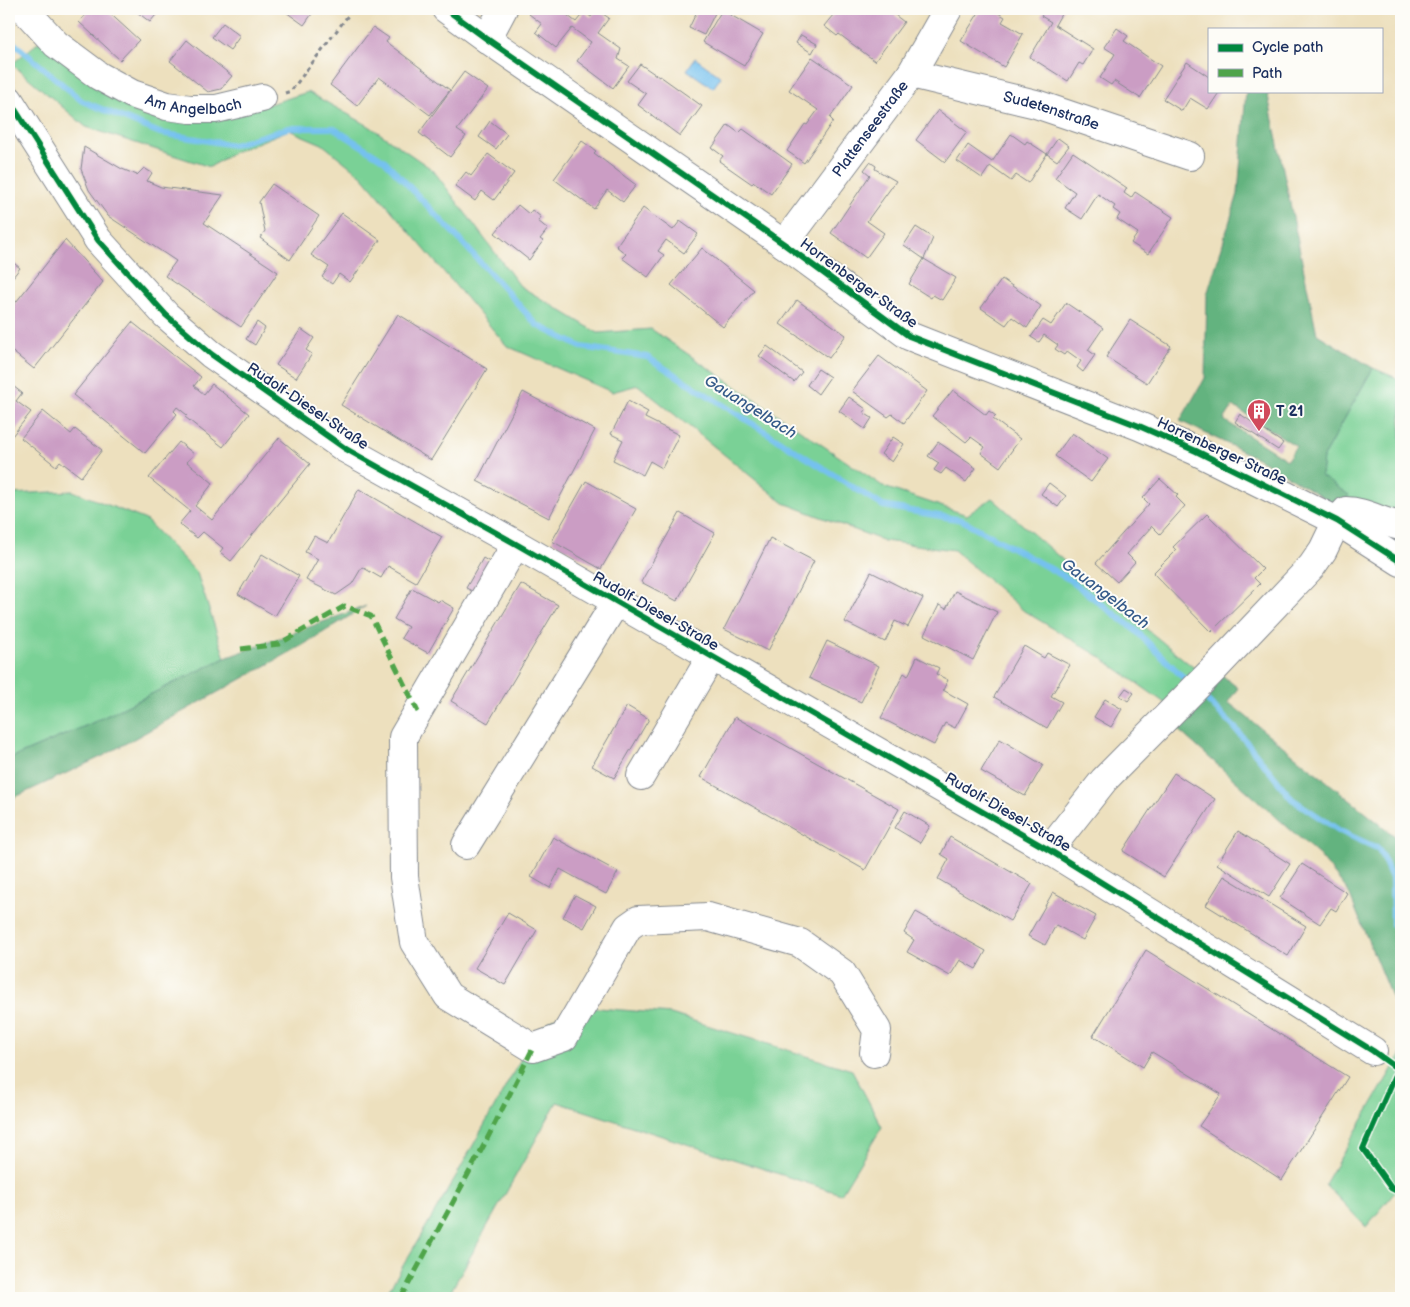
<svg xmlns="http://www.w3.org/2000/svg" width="1410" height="1307" font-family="'Balsamiq Sans',sans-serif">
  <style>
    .green { fill: #7ad196; stroke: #4a807a }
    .forest { fill: #63b37f; stroke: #3f716e; fill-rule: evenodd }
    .water { fill: #75c1ef; stroke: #4878a6 }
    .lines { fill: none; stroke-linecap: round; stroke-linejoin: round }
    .stream { stroke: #75c1ef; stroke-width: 6 }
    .building { fill: #cb9dc4 }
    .minor-casing { stroke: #84888e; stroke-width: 30 }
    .path { stroke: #84888e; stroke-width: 3; stroke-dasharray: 4 4; stroke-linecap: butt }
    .minor { stroke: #fff; stroke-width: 28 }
    .quiet { stroke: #4fa44a; stroke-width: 5; stroke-dasharray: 10 5; stroke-linecap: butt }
    .cycleway-casing { stroke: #fdfcf7; stroke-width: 9 }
    .cycleway { stroke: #00873e; stroke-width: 6 }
    .labels { text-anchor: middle; stroke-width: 4; stroke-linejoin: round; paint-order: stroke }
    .street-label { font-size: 15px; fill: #1b2f5e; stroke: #fdfcf7 }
    .poi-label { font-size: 15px; font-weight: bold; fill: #1b2f5e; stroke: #fdfcf7; text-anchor: start }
    .water-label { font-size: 16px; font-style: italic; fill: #365b8a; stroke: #fdfcf7 }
  </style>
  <rect width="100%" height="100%" fill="#fdfcf7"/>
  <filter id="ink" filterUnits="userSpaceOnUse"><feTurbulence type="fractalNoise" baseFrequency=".02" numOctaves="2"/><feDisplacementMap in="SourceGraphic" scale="10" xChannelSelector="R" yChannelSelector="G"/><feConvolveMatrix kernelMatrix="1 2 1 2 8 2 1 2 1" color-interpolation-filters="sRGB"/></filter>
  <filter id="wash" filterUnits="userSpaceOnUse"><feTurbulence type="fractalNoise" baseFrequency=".0096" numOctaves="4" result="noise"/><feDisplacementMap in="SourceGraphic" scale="20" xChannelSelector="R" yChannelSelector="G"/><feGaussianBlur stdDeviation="1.12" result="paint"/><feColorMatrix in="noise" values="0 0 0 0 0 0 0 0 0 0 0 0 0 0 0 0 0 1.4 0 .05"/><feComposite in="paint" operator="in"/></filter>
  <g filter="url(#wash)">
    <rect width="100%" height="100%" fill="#ede0be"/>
    <path class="green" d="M40 41 99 89 228 117 308 92 369 126 433 170 520 286 598 333 651 329 884 487 967 515 992 498 1073 569 1209 680 1176 711 1099 656 1024 611 954 550 884 541 784 503 638 385 612 392 507 346 362 176 322 144 289 130 234 152 210 167 86 127 12 64Z
      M1373 368 1401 380V528L1376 536 1321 476 1323 457Z
      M73 491 146 520 197 573 225 658 90 724 9 759V494Z
      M573 1006 671 1014 852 1070 882 1127 841 1194 557 1102 447 1298H384L456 1176 537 1030Z
      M1401 1054V1185L1366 1227 1325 1184Z"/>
    <path class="forest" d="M1246 91H1267L1317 334 1373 368 1323 457 1321 476 1349 495 1340 508 1263 461 1180 421 1205 378 1207 295 1238 194ZM1233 406 1296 446 1287 460 1224 420Z
      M366 606 303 645 103 756 9 800V759L90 724 225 658Z
      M1218 672 1238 688 1228 702 1401 841V1021L1348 891 1320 856 1167 720Z"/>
    <path class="water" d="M695 58 721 77 713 88 687 70Z"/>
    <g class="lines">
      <path class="stream" d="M9 39 82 101 160 133 233 145 288 128H333L384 160 460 240 537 325 581 347 647 357 883 506 962 520 1067 578 1134 629 1191 685
        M1200 693 1235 728 1292 799 1340 831 1379 849 1392 878 1393 925 1401 933"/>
    </g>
    <g id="blocks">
      <path class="building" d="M91 9H105L139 40 120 60 79 22Z
        M133 9H161L150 22Z
        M289 9H312L314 11 304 25 286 12Z
        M533 9H559L576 22 584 12 591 17 597 10 609 18 598 33 621 49 618 59 629 66 613 88 577 61 591 42 572 28 556 48 536 32 542 24 529 14Z
        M698 9H705L715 13 704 35 689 28Z
        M838 9H887L904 22 875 61 839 34 837 36 824 26Z
        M981 9H991L1005 17 1002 22 1023 34 1004 67 961 41Z
        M1046 9H1064L1055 25 1093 49 1083 65 1079 63 1068 81 1030 57 1051 22 1041 16Z
        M722 10 763 34 744 66 703 42Z
        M223 23 240 36 230 50 212 37Z
        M373 27 389 38 386 42 450 90 430 115 379 77 357 106 330 85Z
        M1117 28 1128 36 1124 41 1161 66 1140 98 1114 81 1111 85 1100 78 1115 54 1104 47Z
        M801 35 817 44 812 53 796 43Z
        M187 40 232 76 221 89 208 92 170 61Z
        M812 57 853 85 830 118 833 121 804 163 787 151 805 124 807 125 818 110 789 90Z
        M1187 62 1209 77V91H1220L1208 109 1190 98 1182 111 1163 99Z
        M640 64 659 77 660 76 702 106 680 136 638 105 646 94 627 81Z
        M464 72 488 89 457 130 466 136 450 157 419 133Z
        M938 110 967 132 945 162 916 140Z
        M490 121 507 134 496 149 479 137Z
        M728 125 739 133 743 129 792 164 771 194 754 182 752 184 719 161 723 156 712 148Z
        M1011 134 1025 144 1027 141 1047 154 1028 183 1016 175 1011 181 990 166 982 178 957 161 968 145 992 162Z
        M1058 138 1069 146 1057 161 1047 154Z
        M582 141 596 151 594 153 636 185 623 202 607 190 594 209 554 179Z
        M84 147 122 169 137 175 144 168 152 173 147 181 161 187 223 195 204 223 278 272 241 327 165 276 176 261 108 216 89 190 81 169Z
        M1073 152 1127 188 1124 193 1131 198 1135 192 1173 217 1148 254 1131 243 1138 233 1117 219 1120 214 1113 209 1115 206 1098 194 1082 219 1065 208 1075 192 1055 178Z
        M488 154 514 173 494 200 482 191 475 201 455 186 466 172 471 176Z
        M870 162 876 166 875 169 896 181 867 221 884 233 866 258 831 233 870 175 864 170Z
        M272 184 319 216 290 260 260 238 265 231 259 202Z
        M518 205 529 214 532 210 536 213 541 217 538 221 548 229 540 239 543 241 529 260 495 233Z
        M643 208 673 230 680 221 698 234 684 253 666 240 658 251 664 255 648 277 622 258 626 254 616 246Z
        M342 213 380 240 350 282 339 274 332 284 322 277 329 267 311 255Z
        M916 227 933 238 924 259 956 278 942 300 933 295 931 298 909 284 924 259 904 245Z
        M65 240 103 282 34 369 9 349V311Z
        M702 248 754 290 723 327 671 285Z
        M9 259 20 268 9 282Z
        M1002 279 1041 306 1027 328 1012 317 1006 325 981 308Z
        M797 300 846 335 829 358 780 324Z
        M1066 303 1103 328 1088 350 1095 355 1083 372 1077 367 1081 361 1067 351 1064 355 1055 349 1058 345 1044 335 1039 342 1031 337 1043 320 1051 325Z
        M398 314 487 369 431 460 341 405Z
        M1130 320 1171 346 1147 383 1106 357Z
        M132 322 201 377 194 386 204 394 212 384 249 414 223 447 185 417 187 415 177 407 174 411 177 414 145 453 73 395Z
        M257 322 265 328 255 345 246 339Z
        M301 329 314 338 306 350 312 354 296 378 276 365Z
        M767 346 802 372 794 382 759 356Z
        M879 356 927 391 904 423 892 414 888 417 852 391Z
        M818 369 830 377 818 394 807 385Z
        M9 383 22 393 16 401 31 412 12 436 9 433Z
        M953 390 986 415 989 411 996 416 993 419 1020 439 1000 467 981 453 985 447 971 437 966 442 932 416Z
        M523 392 595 430 549 518 477 481Z
        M849 397 866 409 864 413 872 418 865 429 839 411Z
        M628 401 648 412 645 418 679 435 662 468 650 461 643 475 613 460 623 440 611 434Z
        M43 411 71 434 75 429 102 450 81 477 60 461 56 466 21 438Z
        M1240 414 1283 443 1278 450 1235 422Z
        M1072 433 1108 459 1091 482 1055 456Z
        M893 437 904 444 892 462 881 454Z
        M279 438 310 464 231 561 220 552 223 548 203 532 197 538 179 524 190 511 149 478 179 442 194 454 187 462 213 483 195 506 212 520Z
        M938 442 976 468 966 482 946 468 941 474 934 470 939 463 928 456Z
        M1160 479 1178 495 1176 497 1185 506 1160 534 1152 526 1127 554 1135 562 1117 582 1096 563 1149 504 1143 498Z
        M586 481 636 509 601 569 552 541Z
        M1049 483 1066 496 1058 507 1041 494Z
        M359 489 442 537 416 582 388 566 381 578 362 567 352 584 336 595 306 580 318 559 305 552 314 536 328 543Z
        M680 513 715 533 677 601 641 582Z
        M1207 514 1263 569 1254 578 1260 584 1211 632 1153 573 1176 550 1173 547Z
        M770 538 814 561 768 651 724 629Z
        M262 554 299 576 275 616 238 594Z
        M483 558 493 564 476 593 466 588Z
        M871 572 923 598 908 627 895 621 885 642 845 622Z
        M521 584 558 605 488 723 451 701Z
        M412 588 438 602 440 600 454 608 428 653 401 638 408 627 394 619Z
        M955 591 997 612 973 660 924 635 939 605 946 609Z
        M827 641 879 666 861 702 809 678Z
        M1024 646 1044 658 1047 653 1070 665 1051 696 1062 702 1047 728 994 697Z
        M917 657 939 668 936 674 948 680 943 690 968 704 955 728 945 723 934 745 881 718 904 673 908 676Z
        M1126 688 1134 693 1128 701 1120 696Z
        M1105 699 1122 709 1111 727 1094 717Z
        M627 706 649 719 614 778 592 766Z
        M735 717 899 809 865 870 701 777Z
        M1000 739 1043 765 1025 796 981 771Z
        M1174 773 1215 799 1164 877 1123 851Z
        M905 811 930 826 920 843 895 828Z
        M1238 831 1290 864 1269 897 1217 864Z
        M553 837 618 872 606 894 560 869 550 888 531 877Z
        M950 837 1032 884 1010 921 938 879 949 859 941 854Z
        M1302 864 1347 893 1336 911 1331 908 1320 924 1280 898Z
        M1224 876 1306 926 1288 956 1206 905Z
        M1053 892 1096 916 1083 940 1056 925 1045 945 1028 936Z
        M575 895 596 906 584 928 563 917Z
        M916 912 986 951 976 969 960 960 950 976 907 952 914 940 904 933Z
        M508 913 537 930 505 985 475 968Z
        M1146 950 1348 1077 1282 1180 1199 1126 1221 1094 1152 1052 1143 1067 1093 1036Z"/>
    </g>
  </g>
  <g filter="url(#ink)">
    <use href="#blocks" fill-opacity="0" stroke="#84888e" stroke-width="1"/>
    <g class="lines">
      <g class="minor-casing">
        <g id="minor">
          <path id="s1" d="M24 9 56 44 99 76 132 94 167 106 190 109H216L262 98"/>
          <path d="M446 9 487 39 784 244 909 336 1139 426 1196 451 1337 521 1401 562"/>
          <path d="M487 39 503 9"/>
          <path id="s2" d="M911 74 1036 104 1190 156"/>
          <path d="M9 100 98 240 166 315 211 354 346 449 516 544 1049 850 1373 1051"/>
          <path id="s3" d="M784 244 911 74 948 9"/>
          <path d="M516 544 403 737 404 877 414 942 448 996 533 1048 564 1037 628 927 638 920 708 917 800 943 842 973 877 1030 874 1053"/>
          <path d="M641 776 711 657"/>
          <path d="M466 845 616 602"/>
          <path d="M1049 850 1104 780 1216 667 1312 566 1323 550 1337 521 1346 511C1365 511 1382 523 1401 526"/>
        </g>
      </g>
      <path class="path" d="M913 9 919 12
        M285 93 291 91 353 9"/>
      <use href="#minor" class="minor"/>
      <path class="quiet" d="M241 649 279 644 345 606 371 616 418 712
        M401 1298 484 1145 533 1048"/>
      <g class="cycleway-casing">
        <path id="cycleway" d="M446 9 487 39 784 244 909 336 1139 426 1196 451 1337 521 1401 562
          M9 100 98 240 166 315 211 354 346 449 516 544 1049 850 1373 1051 1398 1069 1363 1149 1391 1188 1401 1193"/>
      </g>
      <use href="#cycleway" class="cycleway"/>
    </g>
  </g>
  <defs>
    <g id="building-pin" transform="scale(1.25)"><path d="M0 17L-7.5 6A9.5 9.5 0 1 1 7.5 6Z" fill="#d1495b" stroke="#fdfcf7"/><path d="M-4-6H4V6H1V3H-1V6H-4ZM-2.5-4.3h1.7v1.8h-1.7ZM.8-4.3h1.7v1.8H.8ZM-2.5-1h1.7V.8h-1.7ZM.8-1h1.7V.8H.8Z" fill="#fff"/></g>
  </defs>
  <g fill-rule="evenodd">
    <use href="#building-pin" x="1259" y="411"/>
  </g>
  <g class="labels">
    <g class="street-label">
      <text dy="5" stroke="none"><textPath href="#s1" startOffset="202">Am Angelbach</textPath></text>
      <text dy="5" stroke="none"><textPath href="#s2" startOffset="145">Sudetenstraße</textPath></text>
      <text dy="5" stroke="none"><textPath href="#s3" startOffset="144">Plattenseestraße</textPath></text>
      <text transform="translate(859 283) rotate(36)" y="5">Horrenberger Straße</text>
      <text transform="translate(308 406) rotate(34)" y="5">Rudolf-Diesel-Straße</text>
      <text transform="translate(1222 451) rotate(25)" y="5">Horrenberger Straße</text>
      <text transform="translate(656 611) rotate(30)" y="5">Rudolf-Diesel-Straße</text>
      <text transform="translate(1008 812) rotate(30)" y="5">Rudolf-Diesel-Straße</text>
    </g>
    <g class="poi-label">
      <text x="1276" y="416">T 21</text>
    </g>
    <g class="water-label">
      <text transform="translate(751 406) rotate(32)" y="6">Gauangelbach</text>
      <text transform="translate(1106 593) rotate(37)" y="6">Gauangelbach</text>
    </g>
  </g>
  <rect width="1410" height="1307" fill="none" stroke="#fdfcf7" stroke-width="30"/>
  <rect x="1208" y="28" width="175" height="65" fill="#fdfcf7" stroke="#a3aaba"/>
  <rect x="1218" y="44" width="25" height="8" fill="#00873e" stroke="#a3aaba"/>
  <text x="1252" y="52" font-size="15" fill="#1b2f5e">Cycle path</text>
  <rect x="1218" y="69" width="25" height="8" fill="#4fa44a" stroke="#a3aaba"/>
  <text x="1252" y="78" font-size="15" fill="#1b2f5e">Path</text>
</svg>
